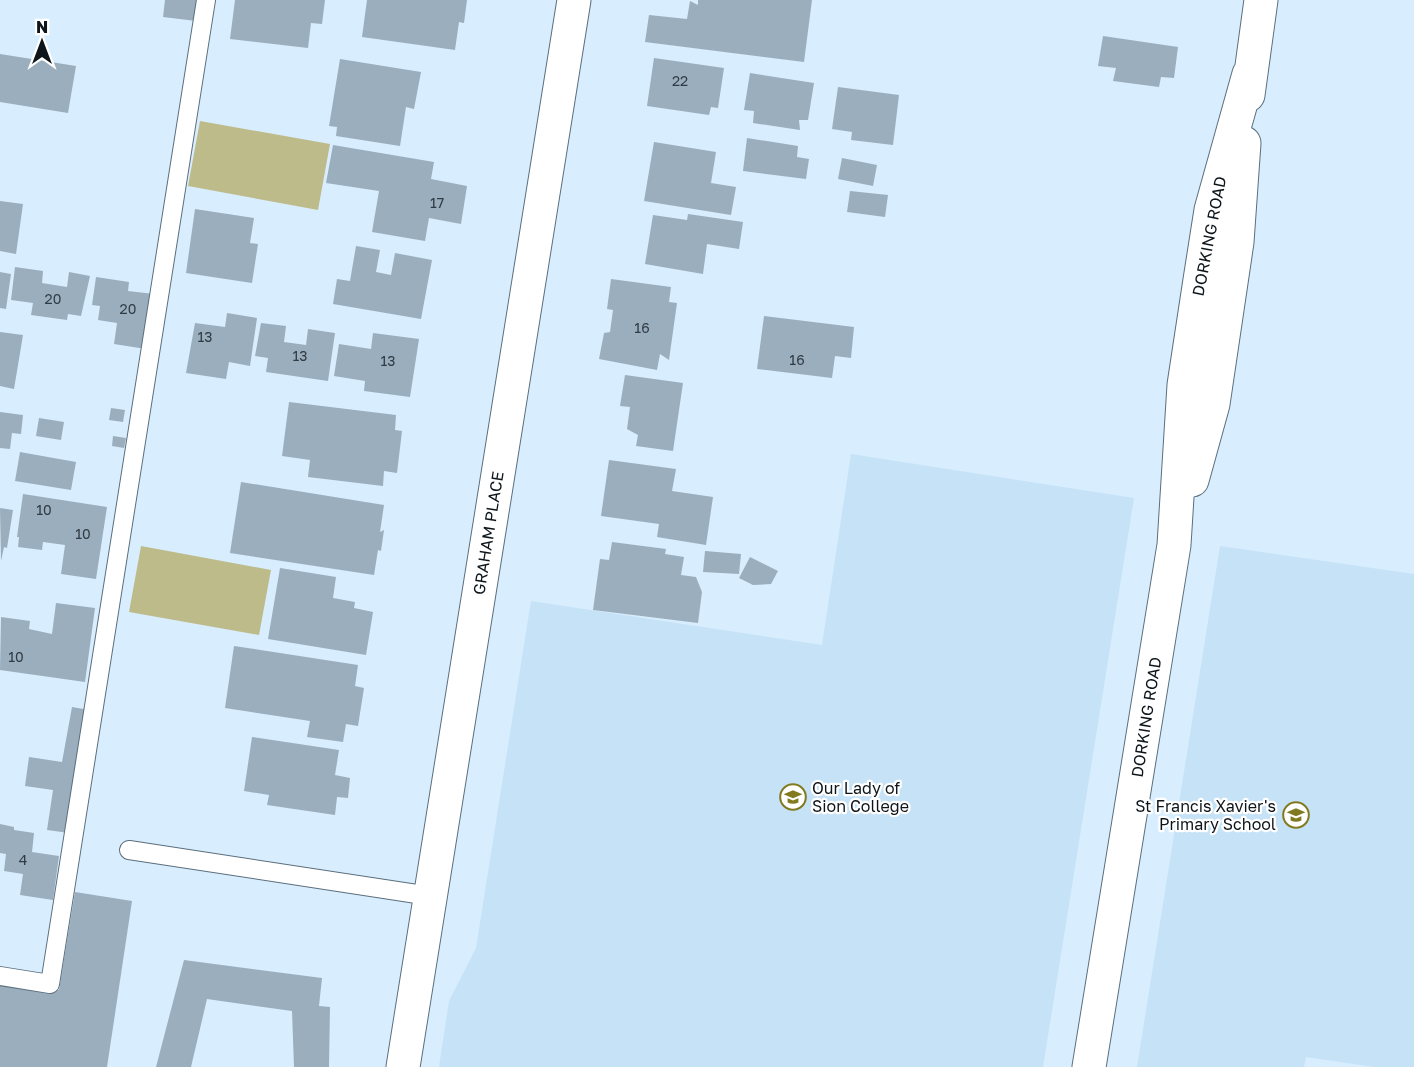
<svg xmlns="http://www.w3.org/2000/svg" width="1414" height="1067" font-family="'Golos Text',sans-serif">
  <style>
    .built { fill: #c6e2f6 }
    .green { fill: #bebb8b }
    .building { fill: #9aaebe }
    .lines { fill: none; stroke-linecap: round; stroke-linejoin: round }
    .lane-casing { stroke: #5b6e7c; stroke-width: 20 }
    .street-casing { stroke: #5b6e7c; stroke-width: 35 }
    .secondary-casing { stroke: #5b6e7c; stroke-width: 35 }
    .lane { stroke: #fff; stroke-width: 18 }
    .street { stroke: #fff; stroke-width: 33 }
    .secondary { stroke: #fff; stroke-width: 33 }
    .labels { text-anchor: middle; stroke-width: 4.5; stroke-linejoin: round; paint-order: stroke }
    .number-label { font-size: 14px; fill: #303b43 }
    .street-label { font-size: 16px; fill: #0d151a; stroke: #fff }
    .poi-label { font-size: 16px; fill: #0d151a; stroke: #fff; text-anchor: start }
  </style>
  <rect width="100%" height="100%" fill="#d8edfe"/>
  <path class="built" d="M851 454 1134 498 1043 1067H439L449 1001 476 948 531 601 822 645Z
    M1220 546 1414 574V1067H1374L1306 1057 1304 1067H1137Z"/>
  <path class="green" d="M200 121 330 144 318 210 188 186Z
    M141 546 271 570 259 635 129 612Z"/>
  <path class="building" d="M165 0H199L196 21 163 17Z
    M235 0H325L322 24 311 23 308 48 230 39Z
    M367 0H467L464 23 459 22 455 50 362 37Z
    M698 0H812L804 62 645 42 649 15 687 19 690 1 698 5Z
    M1103 36 1178 47 1174 78 1161 77 1159 87 1113 81 1116 68 1098 66Z
    M0 54 76 66 68 113 0 102Z
    M654 58 724 68 718 108 711 107 709 115 647 106Z
    M340 59 421 72 414 109 406 107 400 146 336 136 337 127 329 126Z
    M750 73 814 83 808 120H799L800 130 753 123 754 111 744 110Z
    M838 87 899 95 893 145 851 140 852 132 832 129Z
    M747 138 798 146 797 157 809 159 806 179 743 171Z
    M654 142 716 152 711 183 736 187 731 215 644 201Z
    M333 145 434 162 431 179 467 186 461 224 429 218 425 241 372 232 379 191 326 183Z
    M842 158 877 165 873 186 838 179Z
    M850 191 888 195 885 217 847 212Z
    M0 201 23 204 16 254 0 251Z
    M195 209 254 218 250 243 258 244 252 283 186 273Z
    M688 214 743 222 739 249 707 244 703 274 645 264 653 215 687 220Z
    M356 246 380 250 376 272 391 275 395 253 432 260 421 319 333 304 337 279 350 281Z
    M15 267 43 271 42 283 67 287 69 272 90 276 81 316 68 314 67 320 31 315 33 303 11 300Z
    M0 272 11 274 6 309 0 308Z
    M96 277 129 282 128 291 154 294 146 349 114 344 117 323 98 320 100 306 92 305Z
    M611 279 671 287 669 302 677 303 669 360 660 354 657 370 599 359 604 333 610 332 613 310 607 309Z
    M227 313 257 318 250 366 229 362 226 379 186 373 195 323 225 327Z
    M764 316 854 327 851 358 835 356 832 378 757 369Z
    M261 323 286 326 284 342 306 345 308 329 335 333 328 381 266 372 268 358 255 356Z
    M0 332 23 335 14 389 0 386Z
    M373 333 419 339 410 397 364 391 365 381 334 376 339 344 371 349Z
    M625 375 683 383 673 451 636 446 638 435 627 429 630 407 620 406Z
    M289 402 396 415 395 430 402 431 397 473 384 471 383 486 308 477 310 460 282 456Z
    M111 408 125 410 123 422 109 420Z
    M0 412 23 415 21 434 12 433 10 449 0 448Z
    M39 418 64 422 61 440 36 436Z
    M113 436 126 438 124 448 112 446Z
    M20 452 76 462 71 490 15 481Z
    M609 460 676 469 672 491 713 497 706 545 657 537 659 524 601 516Z
    M241 482 384 505 380 532 384 530 381 551 378 550 374 575 230 553Z
    M23 494 107 507 96 579 61 574 65 545 43 542 42 550 18 547 19 537H17Z
    M0 508 13 510 7 548 4 547 1 561Z
    M612 542 666 549 665 554 684 557 681 575 696 577 702 592 698 623 593 610 600 559 609 560Z
    M705 551 741 554 739 574 703 572Z
    M750 557 778 571 771 584 753 585 739 578Z
    M280 568 336 577 333 598 355 602 354 608 373 612 366 655 268 639Z
    M56 603 95 608 85 682 0 670 1 617 30 621 29 629 52 634Z
    M234 646 358 665 355 686 364 688 358 726 346 724 343 742 307 737 310 721 225 708Z
    M72 707 89 710 69 833 47 830 53 790 25 786 29 757 62 762Z
    M252 737 339 750 335 775 350 778 348 798 337 797 335 815 267 805 269 795 244 791Z
    M0 824 14 827V830L34 833 32 852 59 856 53 900 20 895 23 874 4 871 6 854 0 853Z
    M75 892 132 901 107 1067H0V981L59 990Z
    M184 960 322 978 319 1006 330 1007 329 1067H294L292 1011 207 999 191 1067H156Z"/>
  <g class="lines">
    <g class="lane-casing">
      <path id="lane" d="M129 850 430 896
        M0 976 50 984 206 0"/>
    </g>
    <g class="street-casing">
      <path id="street" d="M403 1067 574 0"/>
    </g>
    <g class="secondary-casing">
      <path id="secondary" d="M1248 95 1261 0
        M1192 480 1213 404 1237 242 1244 143
        M1089 1067 1174 545 1184 385 1200 280 1211 210 1249 74"/>
    </g>
    <use href="#lane" class="lane"/>
    <use href="#street" class="street"/>
    <use href="#secondary" class="secondary"/>
  </g>
  <defs>
    <g id="school-ring" transform="scale(1.35)"><circle r="9.5" fill="#fff" stroke="#827a20" stroke-width="1.5"/><path d="M0-5L7-2L0 1L-7-2ZM-4 1L0 2.5L4 1V4Q0 6-4 4Z" fill="#827a20"/></g>
  </defs>
  <g fill-rule="evenodd">
    <use href="#school-ring" x="793" y="797"/>
    <use href="#school-ring" x="1296" y="815"/>
  </g>
  <g class="labels">
    <g class="number-label">
      <text x="680" y="86">22</text>
      <text x="437" y="208">17</text>
      <text x="53" y="304">20</text>
      <text x="128" y="314">20</text>
      <text x="642" y="333">16</text>
      <text x="205" y="342">13</text>
      <text x="300" y="361">13</text>
      <text x="797" y="365">16</text>
      <text x="388" y="366">13</text>
      <text x="44" y="515">10</text>
      <text x="83" y="539">10</text>
      <text x="16" y="662">10</text>
      <text x="23" y="865">4</text>
    </g>
    <g class="street-label">
      <text transform="translate(1209 236) rotate(-79)" y="6">DORKING ROAD</text>
      <text transform="translate(488 533) rotate(-81)" y="6">GRAHAM PLACE</text>
      <text transform="translate(1146 717) rotate(-81)" y="6">DORKING ROAD</text>
    </g>
    <g class="poi-label">
      <text x="812" y="794">Our Lady of<tspan x="812" dy="18">Sion College</tspan></text>
      <text x="1276" y="812" text-anchor="end">St Francis Xavier's<tspan x="1276" dy="18">Primary School</tspan></text>
    </g>
  </g>
  <g transform="translate(42 42)" stroke="#ffffff" stroke-width="4.5" paint-order="stroke">
  <path d="M0-4.5L10 22L0 15L-10 22Z" fill="#0d151a"/>
  <text y="-9" font-size="16" font-weight="bold" text-anchor="middle" fill="#0d151a">N</text>
  </g>
</svg>
